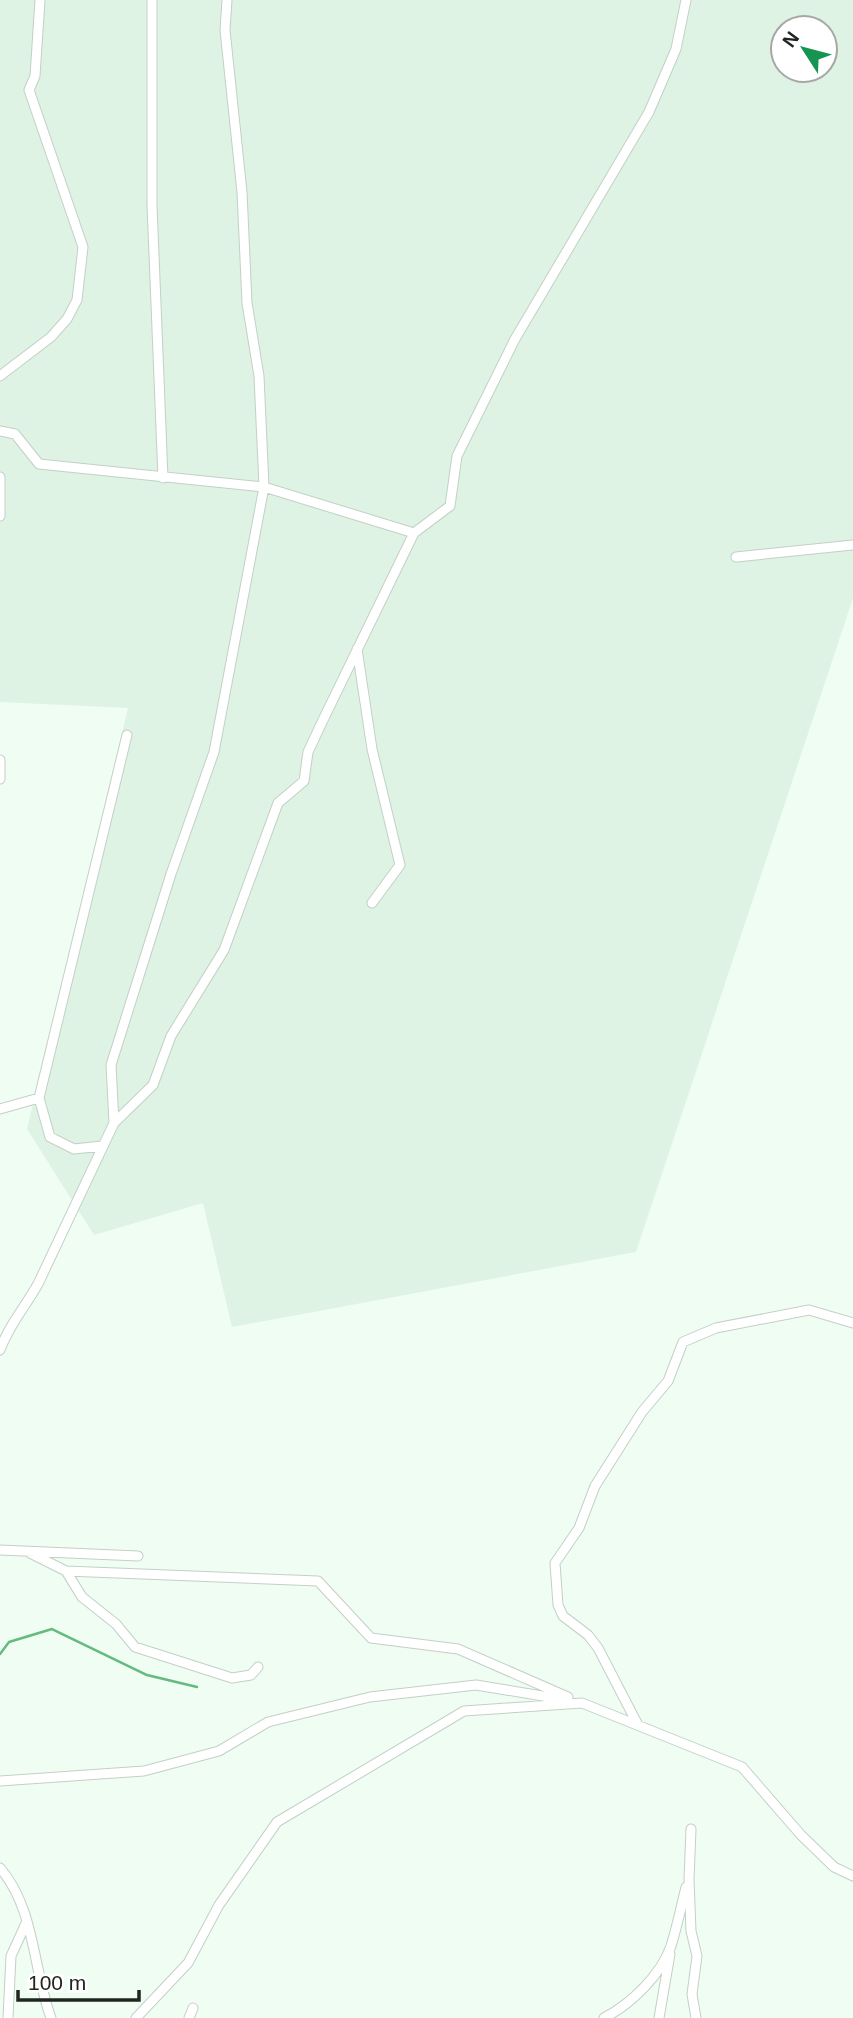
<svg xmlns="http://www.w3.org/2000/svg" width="853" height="2018" font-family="Arial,sans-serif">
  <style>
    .built { fill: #def3e4; fill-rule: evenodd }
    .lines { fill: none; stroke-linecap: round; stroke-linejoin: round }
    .stream { stroke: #65b981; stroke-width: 2.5 }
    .street-casing { stroke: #c3d0c6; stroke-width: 11 }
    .street { stroke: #fff; stroke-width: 9 }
  </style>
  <rect width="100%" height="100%" fill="#f0fdf3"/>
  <path class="built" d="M0 0H853V598L636 1252 232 1327 203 1203 94 1235 27 1129 128 708 0 702ZM783 28H825V70H783Z"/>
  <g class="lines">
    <path class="stream" d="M0 1654 9 1642 52 1629 147 1675 197 1687"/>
    <g class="street-casing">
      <path id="street" d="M152 0V205L163 478
        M0 376 51 337 67 319 77 300 83 247 29 90 35 76 40 0
        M0 431 15 434 39 464 264 487 414 533
        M0 477V516
        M736 557 853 545
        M357 649 372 749 400 865 372 903
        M0 760V779
        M0 1109 39 1098
        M114 1123 111 1065 171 874 214 752 264 487 259 376 247 303 242 192 225 30 227 0
        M102 1146 74 1149 50 1137 39 1098 127 735
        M0 1350C9 1325 25 1307 38 1284L114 1123 153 1085 171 1036 224 950 278 803 304 781 308 752 323 720 414 533 450 506 457 456 515 339 649 112 676 49 686 0
        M0 1550 138 1556
        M30 1553 66 1571 318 1581 371 1638 458 1649 568 1697
        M66 1571 82 1597 116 1624 135 1647 232 1678 251 1675 258 1667
        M638 1725 598 1648 588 1635 563 1616 558 1605 555 1563 579 1528 595 1486 642 1412 668 1381 683 1342 716 1328 809 1310 853 1323
        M0 1781 144 1771 219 1751 268 1722 370 1697 476 1685 567 1700
        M691 1829 689 1879 691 1931 697 1956 692 1994 696 2018
        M0 1868C35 1908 33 1970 51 2018
        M8 2018 11 1956 27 1921
        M136 2018 188 1963 219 1905 277 1822 464 1711 582 1703 742 1767 801 1835 834 1867 853 1876
        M189 2018 193 2008
        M604 2018C631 2004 661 1975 671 1946 677 1927 681 1907 686 1887
        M659 2018 670 1954"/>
    </g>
    <use href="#street" class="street"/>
  </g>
  <g transform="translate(804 49) rotate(306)"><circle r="33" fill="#ffffff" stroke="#a6a8a6" stroke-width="2"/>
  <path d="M0-5L12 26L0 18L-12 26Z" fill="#169452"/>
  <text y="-10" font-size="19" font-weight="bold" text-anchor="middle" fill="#202521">N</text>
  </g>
  <path d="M18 1990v10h121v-10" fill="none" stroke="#202521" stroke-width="3.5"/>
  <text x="28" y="1990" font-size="21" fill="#202521" stroke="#ffffff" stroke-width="5" paint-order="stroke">100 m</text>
</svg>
